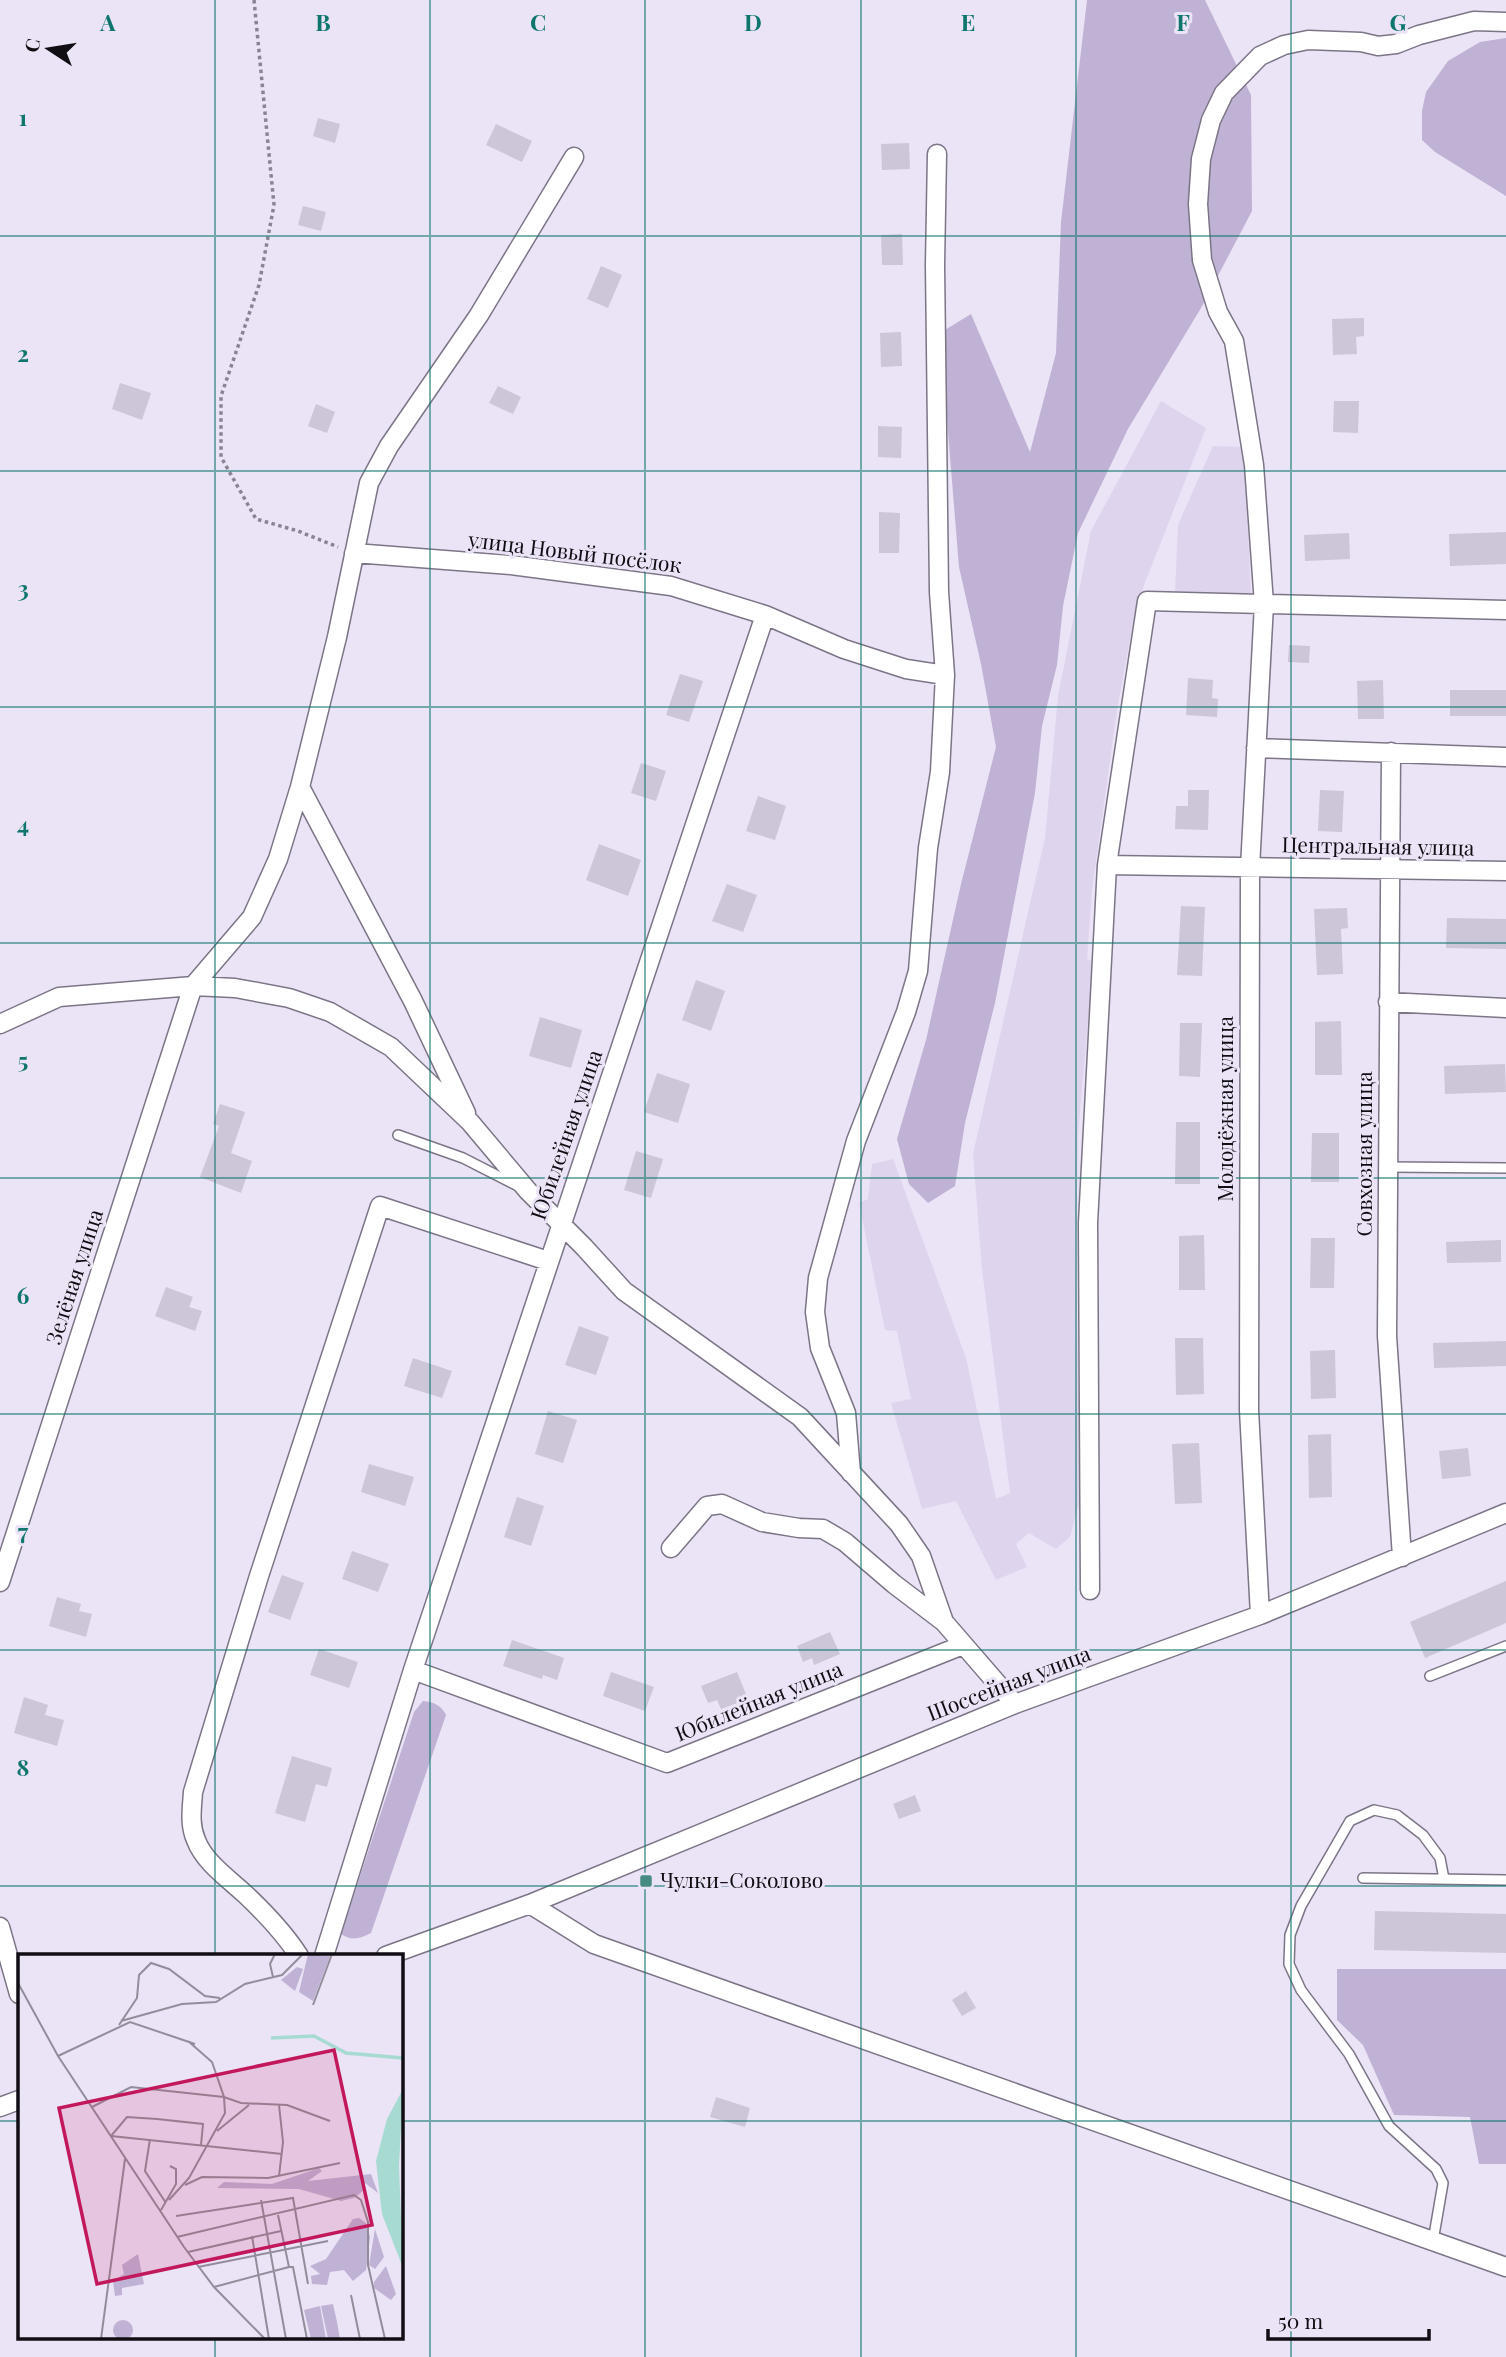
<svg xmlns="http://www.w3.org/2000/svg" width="1506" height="2357" font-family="'Playfair Display',serif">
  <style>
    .built { fill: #dfd4ee }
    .green { fill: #c0b2d4 }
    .building { fill: #cdc5d8 }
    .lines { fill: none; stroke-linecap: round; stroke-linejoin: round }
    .lane-casing { stroke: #7c7586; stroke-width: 12 }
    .street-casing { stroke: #7c7586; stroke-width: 21 }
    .path { stroke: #8a8492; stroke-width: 3.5; stroke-dasharray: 3.5 3.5; stroke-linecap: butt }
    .lane { stroke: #fff; stroke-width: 9 }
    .street { stroke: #fff; stroke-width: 18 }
    .grid { fill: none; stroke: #0f766e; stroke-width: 2; stroke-opacity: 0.55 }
    .poi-dot { fill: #468b81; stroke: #ebe3f6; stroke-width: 2.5 }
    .labels { text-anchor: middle; stroke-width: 6; stroke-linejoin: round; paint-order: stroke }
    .street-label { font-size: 21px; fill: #100d13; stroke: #ebe3f6 }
    .poi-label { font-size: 21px; fill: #100d13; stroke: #ebe3f6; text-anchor: start }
    .inset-river { fill: none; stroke: #a7dbd2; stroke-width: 3.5 }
    .inset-road { fill: none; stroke: #938d9b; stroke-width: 2 }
    .view { fill: #c2185b; fill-opacity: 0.15; stroke: #c2185b; stroke-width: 3.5 }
    .inset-edge { fill: none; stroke: #100d13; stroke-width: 3.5 }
    .grid-label { font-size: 23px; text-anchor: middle; font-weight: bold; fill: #0f766e; stroke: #ebe3f6; stroke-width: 6; stroke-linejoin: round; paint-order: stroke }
  </style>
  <rect width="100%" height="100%" fill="#ebe3f6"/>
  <path class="built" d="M1161 401 1206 428 1144 585 1133 623 1117 710 1092 890 1087 959 1093 962 1078 1135 1076 1263 1081 1497 1070 1537 1056 1549 1029 1533 1016 1544 1027 1567 996 1580 956 1501 922 1509 891 1403 911 1399 897 1331 885 1330 859 1203 868 1199 872 1164 893 1159 966 1358 996 1499 1010 1493 982 1269 973 1154 1045 838 1058 696 1091 531Z
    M1213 446 1244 447 1251 595 1175 592 1178 525Z"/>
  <path class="green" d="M1087 0H1205L1251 95 1252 211 1201 308 1128 429 1078 533 1063 606 1057 665 1042 726 1035 793 995 1003 965 1123 955 1186 928 1203 909 1184 897 1139 926 1040 961 884 996 747 981 664 959 567 940 333 971 314 1030 452 1056 353 1061 222Z
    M1506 38V196L1435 152 1422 140V111L1426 92 1448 61 1480 42Z
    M423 1701C434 1702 441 1705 446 1715L371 1933C359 1939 352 1941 341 1934L414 1712Z
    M1337 1969H1506V2164H1479L1470 2117 1394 2115 1363 2045 1337 2020Z"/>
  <path class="building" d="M318 118 340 124 335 143 313 136Z
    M496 124 532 141 522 162 486 145Z
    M909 143 910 169 882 170 881 144Z
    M303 206 326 212 321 231 298 225Z
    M902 234 903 265H882L881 235Z
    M601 266 622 275 608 308 587 299Z
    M1364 318V336L1356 337 1357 354 1333 355 1332 319Z
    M901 332 902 366 881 367 880 333Z
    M120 383 151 393 142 420 112 409Z
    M498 386 521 397 513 414 489 403Z
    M1334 401H1359L1358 433 1333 432Z
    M316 404 335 412 327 433 308 426Z
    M878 426 902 427 901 458 878 457Z
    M879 512 900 513 899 553H879Z
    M1506 532V564L1450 566 1449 534Z
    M1349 533 1350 559 1305 561 1304 535Z
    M1289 645 1310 646 1309 663 1288 662Z
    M680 674 703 681 689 722 666 715Z
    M1188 678 1213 680 1212 698 1218 699 1217 717 1186 715Z
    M1383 680 1384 719H1358L1357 681Z
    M1450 690H1506V716H1450Z
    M641 763 666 771 656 801 631 793Z
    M1188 790H1209L1208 830 1175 829 1176 806H1188Z
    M1320 790 1344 791 1342 832 1318 831Z
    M758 796 786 806 775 840 746 831Z
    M599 844 641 860 628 896 586 880Z
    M727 884 757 895 743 932 712 921Z
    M1181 906 1205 907 1202 976 1177 975Z
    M1347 908 1348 928 1341 929 1343 974 1317 975 1314 909Z
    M1447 918 1506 919V949L1446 948Z
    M696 980 725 991 711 1031 682 1020Z
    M540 1017 582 1030 571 1068 529 1056Z
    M1341 1021 1342 1075H1315V1022Z
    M1180 1023H1202L1200 1077 1179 1076Z
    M1505 1064 1506 1092 1445 1094 1444 1066Z
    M657 1073 690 1084 678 1123 644 1112Z
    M220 1104 245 1112 231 1153 252 1161 241 1193 200 1177 219 1126 213 1124Z
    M1176 1122H1200V1184H1175Z
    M1312 1133H1339V1182H1311Z
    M636 1151 663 1159 651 1198 624 1190Z
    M1204 1235 1205 1290H1179V1236Z
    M1311 1238H1335L1334 1288H1310Z
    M1501 1240V1262L1447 1263 1446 1242Z
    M166 1287 193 1297 189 1307 202 1311 195 1331 155 1316Z
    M579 1326 609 1337 596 1375 565 1365Z
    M1175 1338H1203L1204 1394 1176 1395Z
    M1506 1341V1366L1434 1368 1433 1343Z
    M1335 1350 1336 1398 1311 1399 1310 1351Z
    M413 1358 452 1371 442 1398 404 1386Z
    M548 1411 577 1420 563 1463 535 1454Z
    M1331 1434 1332 1497 1309 1498 1308 1435Z
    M1199 1443 1202 1503 1175 1504 1172 1444Z
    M1468 1448 1471 1476 1442 1479 1439 1451Z
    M369 1464 414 1477 405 1506 361 1492Z
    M517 1497 544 1506 531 1546 504 1537Z
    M352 1551 389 1564 378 1592 342 1579Z
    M282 1575 304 1583 290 1620 268 1612Z
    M1506 1581V1623L1425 1658 1410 1622Z
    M57 1597 81 1604 79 1611 92 1614 86 1637 49 1626Z
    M830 1632 840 1654 814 1665 812 1658 803 1662 797 1646Z
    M512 1640 564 1658 557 1680 543 1675 542 1679 503 1666Z
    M319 1649 358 1662 349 1688 310 1675Z
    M611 1672 654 1687 645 1711 603 1696Z
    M737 1672 748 1699 721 1709 717 1700 708 1703 701 1686Z
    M24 1697 48 1705 45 1715 64 1720 57 1746 14 1733Z
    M292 1756 332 1768 327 1787 316 1784 305 1822 275 1813Z
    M915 1795 921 1811 899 1819 893 1804Z
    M1375 1911 1506 1914V1953L1374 1950Z
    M966 1991 976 2008 962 2016 952 2000Z
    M716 2097 750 2108 745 2127 710 2117Z"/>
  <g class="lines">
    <g class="lane-casing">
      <path id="lane" d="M398 1135 463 1158 518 1186
        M1388 1167 1506 1168
        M1430 1676 1506 1646
        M1363 1878 1506 1880
        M1433 2241 1443 2183 1436 2169 1389 2126 1349 2054 1301 1990 1289 1964 1290 1935 1301 1906 1350 1821 1374 1810 1397 1815 1423 1835 1440 1858 1444 1879"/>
    </g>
    <g class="street-casing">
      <path id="street" d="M354 553 511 565 671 586 765 615 844 649 906 669 945 675
        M1256 748 1506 757
        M1391 752 1387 1336 1402 1557
        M300 787 413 1001 466 1113
        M1107 865 1506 871
        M1388 1002 1506 1008
        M0 1024 59 997 193 986 235 988 289 998 330 1012 391 1047 470 1122 528 1191 584 1247 624 1291 800 1417 899 1524 921 1556 944 1622
        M851 1473 846 1413 820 1348 815 1312 818 1278 856 1141 906 1012 918 971 928 848 940 772 945 675 939 592 935 265 937 154
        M671 1548 707 1506 722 1504 762 1522 799 1528 823 1529 845 1542 894 1584 944 1622 1015 1704
        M0 1582 193 986 252 917 278 859 300 787 337 637 369 483 389 446 479 315 574 157
        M1090 1590 1088 1223 1107 865 1147 601 1506 610
        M1260 1615 1249 1410 1250 868 1264 604 1254 465 1234 341 1218 312 1202 260 1198 204 1201 159 1211 120 1224 93 1260 56 1284 45 1308 40 1361 42 1378 46 1396 44 1419 35 1474 21 1506 22
        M413 1670 667 1763 963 1645
        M530 1904 594 1944 1506 2267
        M0 1927 19 1994
        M299 1956C285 1934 265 1913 246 1895 229 1879 204 1862 196 1840 189 1824 192 1808 193 1792L259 1576 380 1206 548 1261
        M324 1956 413 1670 765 615
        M386 1956 530 1904 1015 1704 1260 1615 1506 1513
        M0 2107 19 2100"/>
    </g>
    <path class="path" d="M254 0 274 205 259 285 221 396V457L256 519 298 531 338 547"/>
    <use href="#lane" class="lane"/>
    <use href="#street" class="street"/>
  </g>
  <path class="grid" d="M215 0V1956M430 0V2357M645 0V2357M861 0V2357M1076 0V2357M1291 0V2357M0 236H1506M0 471H1506M0 707H1506M0 943H1506M0 1178H1506M0 1414H1506M0 1650H1506M0 1886H1506M0 2121H19M401 2121H1506M215 2338V2357"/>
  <rect class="poi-dot" x="639" y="1874" width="14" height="14" rx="3.5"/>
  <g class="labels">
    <g class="street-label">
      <text transform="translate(575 553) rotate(7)" y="7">улица Новый посёлок</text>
      <text transform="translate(1378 847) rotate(1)" y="7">Центральная улица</text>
      <text transform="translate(1226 1109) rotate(-90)" y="7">Молодёжная улица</text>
      <text transform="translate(567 1135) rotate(-71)" y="7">Юбилейная улица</text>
      <text transform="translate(1365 1154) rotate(-90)" y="7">Совхозная улица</text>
      <text transform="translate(75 1277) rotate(-72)" y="7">Зелёная улица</text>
      <text transform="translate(1009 1684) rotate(-21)" y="7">Шоссейная улица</text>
      <text transform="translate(759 1702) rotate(-22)" y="7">Юбилейная улица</text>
    </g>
    <g class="poi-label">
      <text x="660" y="1888">Чулки-Соколово</text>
    </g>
  </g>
  <g transform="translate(18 1954)">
    <rect width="385" height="385" fill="#ebe3f6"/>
    <path d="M290 0 312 2 295 47 281 38ZM279 13 285 15 277 37 263 26ZM301 214 304 217 290 227 353 220 360 239 347 229 346 236 336 244 323 247 281 235 199 234 206 228 254 230ZM341 264 348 269 352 283 348 316 335 327 326 316 312 318 309 331 294 330 293 322 302 320 292 312 308 305 335 265ZM357 275 366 303 357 315 351 311ZM120 300 126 330 104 334V341L97 342 95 327 106 320 104 311ZM368 312 378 340 373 346 356 334V328ZM315 350 319 368 322 385H310L309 380 303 352ZM302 352 308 385H293L286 356ZM95 376a10 10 0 1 1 20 0a10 10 0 1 1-20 0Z" fill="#c0b2d4"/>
    <path d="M385 135 381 212 385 314 364 260 358 207 369 165Z" fill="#a7dbd2"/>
    <path class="inset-river" d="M253 84 296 82 328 99 385 104"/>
    <path class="inset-road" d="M255 23 252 10 257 0M0 29 40 102 166 293 196 333 247 385M295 51 314 0M103 67 164 50 198 48 227 30 264 21 285 0M101 71 119 44 121 21 133 9 151 15 187 42 202 44M40 102 112 68 177 90M261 151 265 188 261 222M74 153 113 133 206 143 223 149 269 151 312 167M199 177 231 151M93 182 264 200M93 182 109 163 139 165 185 170 183 191M132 185 127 217 148 249M167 231 184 223 250 224 322 209M151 246 171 224 207 159 206 143 194 108 170 87M243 246 268 385M143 256 158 230V215L152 212M158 262 275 244 290 330M234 282 251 385M159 283 336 241 343 246 350 268V311L367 385M170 298 263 277M180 313 310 287M271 313H275L289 385M196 333 271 313 260 261M333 341 342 385M83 385 107 205"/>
    <path class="view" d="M316 96 354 271 79 330 41 154Z"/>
    <rect width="385" height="385" class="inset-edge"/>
  </g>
  <g class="grid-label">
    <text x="108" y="31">A</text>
    <text x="323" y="31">B</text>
    <text x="538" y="31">C</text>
    <text x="753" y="31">D</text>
    <text x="968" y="31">E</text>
    <text x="1183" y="31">F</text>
    <text x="1398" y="31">G</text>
    <text x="23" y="126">1</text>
    <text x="23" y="362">2</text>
    <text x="23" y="597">3</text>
    <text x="23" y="833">4</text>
    <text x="23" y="1069">5</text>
    <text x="23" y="1304">6</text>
    <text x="23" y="1540">7</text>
    <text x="23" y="1776">8</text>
  </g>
  <g transform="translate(49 49) rotate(282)" stroke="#ebe3f6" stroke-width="5" paint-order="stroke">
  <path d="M0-5L12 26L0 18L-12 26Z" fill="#100d13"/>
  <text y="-10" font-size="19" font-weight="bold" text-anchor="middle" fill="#100d13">С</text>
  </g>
  <path d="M1268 2329v10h161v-10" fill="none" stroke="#100d13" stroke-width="3.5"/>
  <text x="1278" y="2329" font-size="21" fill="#100d13" stroke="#ebe3f6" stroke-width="5" paint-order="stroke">50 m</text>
</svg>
